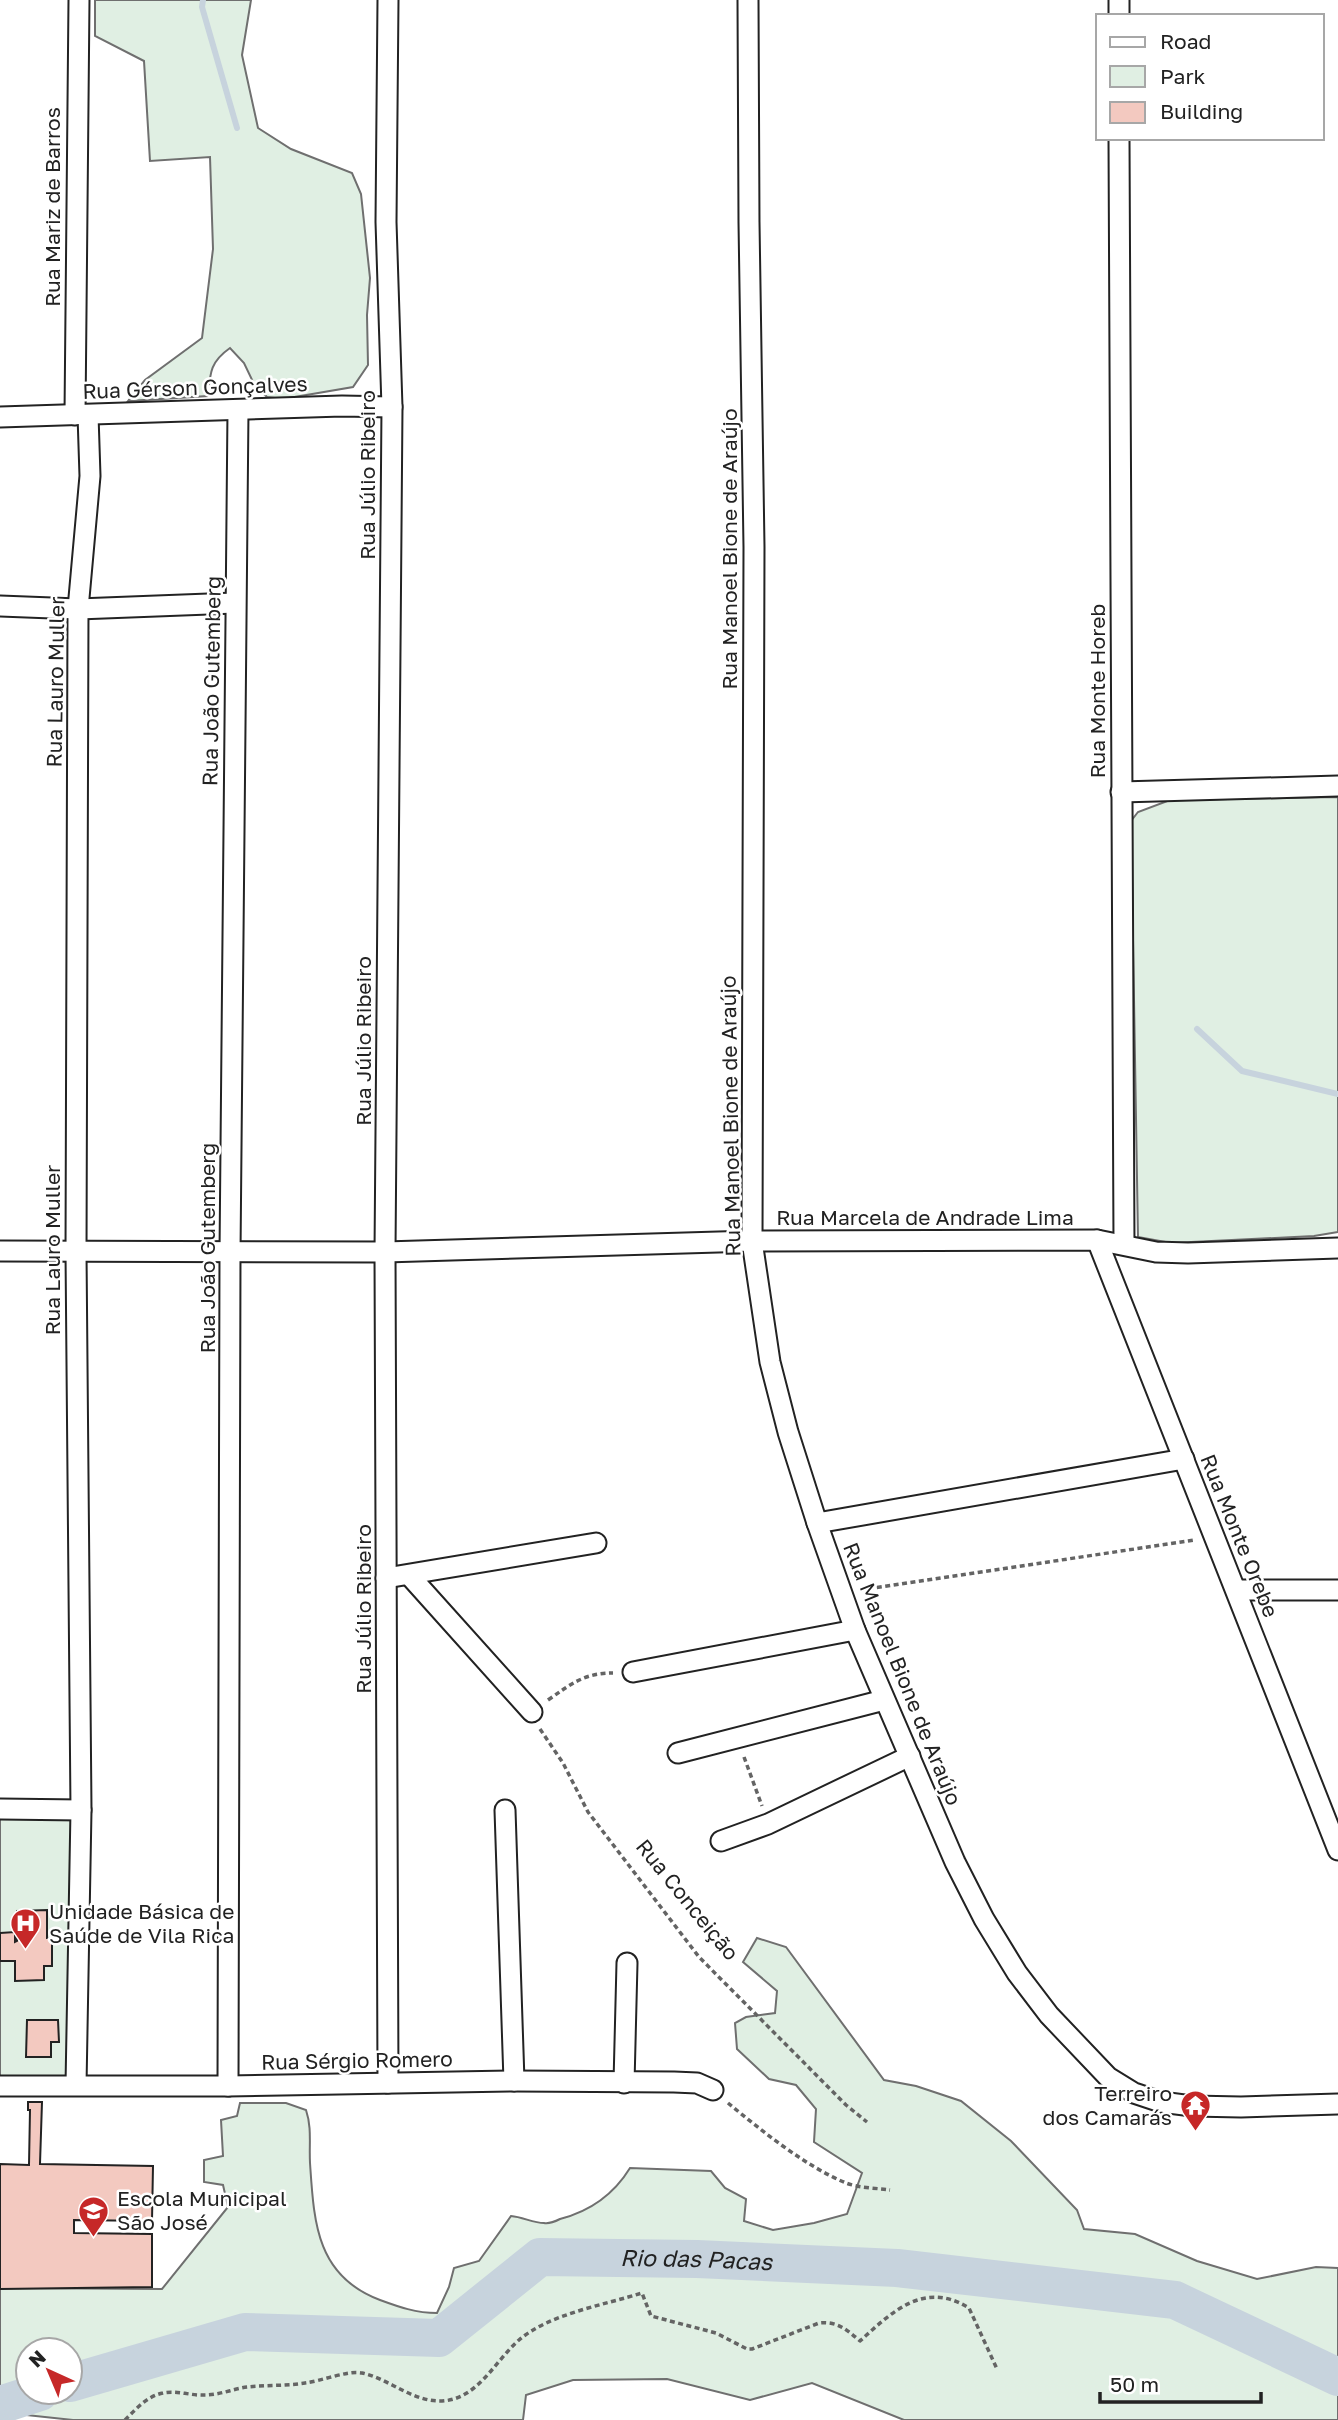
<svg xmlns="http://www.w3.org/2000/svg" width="1338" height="2420" font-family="'Golos Text',sans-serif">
  <rect width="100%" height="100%" fill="#fff"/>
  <g fill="#e0efe3" stroke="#6f6f6f" stroke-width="2" fill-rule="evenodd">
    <path d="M95,0H251L242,55L258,128L291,149L352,173L361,194L370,278L367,315L368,365L353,387L283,399L267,397L254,384L244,363L230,348C210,362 210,373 208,396L128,401L145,380L202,338L213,249L210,157L150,161L144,61L95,36Z"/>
    <polygon points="1338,797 1338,1232 1314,1236 1171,1243 1138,1237 1131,821 1138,812 1170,800"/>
    <polygon points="0,1809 81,1810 76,2085 0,2085"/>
    <path d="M757,1938L786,1947L884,2080L916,2086L961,2101L1011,2141L1077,2210L1084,2229L1135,2234L1197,2261L1257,2279L1316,2267L1338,2268V2420H904L812,2383L750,2400L667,2379L573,2380L526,2395L523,2420H73L17,2414L0,2420V2288L162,2289L228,2207L223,2185L204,2182V2160L223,2156L221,2120L237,2116L240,2103H286L306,2110C312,2128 309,2144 310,2163C314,2222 316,2276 380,2300C399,2307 416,2313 437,2313L449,2287L454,2268L479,2261L511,2216C523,2217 533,2223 544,2223C549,2224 556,2221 560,2219C591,2211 614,2194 630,2168L711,2171L725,2188L746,2199L744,2221L773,2230L814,2223L847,2214L862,2173L814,2142L816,2109L796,2085L769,2079L737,2049L735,2023L746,2017L775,2013L777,1991L743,1962ZM28,2350H70V2392H28Z"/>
  </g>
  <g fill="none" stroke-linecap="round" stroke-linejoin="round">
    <g stroke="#c7d3dd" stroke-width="6">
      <polyline points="203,0 202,7 237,128"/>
      <polyline points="1197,1029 1242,1071 1338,1094"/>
    </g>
    <g stroke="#c7d3dd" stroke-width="38">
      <path id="s1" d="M70,2383L245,2332L439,2338L540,2257L697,2259L897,2268L1175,2300L1338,2377"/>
      <polyline points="0,2405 40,2392"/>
    </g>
  </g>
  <g fill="#f3c9c0" stroke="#222" stroke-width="2">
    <polygon points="47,1910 47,1938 52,1938 52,1966 44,1966 44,1980 15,1981 15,1961 0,1961 0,1933 15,1932 15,1942 17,1941 17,1911"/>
    <polygon points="27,2020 58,2020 59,2042 51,2042 51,2057 26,2057"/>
    <polygon points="28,2102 42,2102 40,2164 153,2166 152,2221 74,2220 74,2233 152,2234 152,2287 0,2289 0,2164 29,2165 30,2110 28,2110"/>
  </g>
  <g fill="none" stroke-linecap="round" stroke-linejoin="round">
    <defs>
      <g id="minor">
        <polyline points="388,0 386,222 392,407 385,1252 388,2083"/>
        <polyline points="748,0 749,222 754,547 752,1241 770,1362 788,1432 817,1523 855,1630 955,1862 984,1919 1017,1973 1049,2015 1108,2077 1134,2093 1161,2102 1192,2106 1241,2107 1338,2104"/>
        <polyline points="1119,0 1119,16"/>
        <polyline points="1119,138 1124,1244"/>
        <polyline points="75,415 79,0"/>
        <polyline points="0,417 342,406 392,407"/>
        <polyline points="0,606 78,609 235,603"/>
        <polyline points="1121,792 1338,786"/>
        <polyline points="1097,1240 1338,1850"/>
        <polyline points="0,1251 385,1252 752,1241 1097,1240 1156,1252 1188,1253 1338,1248"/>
        <polyline points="817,1523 1184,1459"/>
        <polyline points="409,1575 532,1712"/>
        <polyline points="386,1578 596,1543"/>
        <polyline points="1237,1590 1338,1590"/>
        <polyline points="633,1672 855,1630"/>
        <polyline points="678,1753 884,1700"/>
        <polyline points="0,1809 81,1810"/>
        <polyline points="505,1810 514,2081"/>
        <polyline points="721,1841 768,1824 910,1756"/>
        <polyline points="624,2083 627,1963"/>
        <polyline points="76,2085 81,1810 76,1252 78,609 90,476 88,415"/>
        <polyline points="0,2086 228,2086 514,2081 674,2082 697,2083 713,2090"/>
        <polyline points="228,2086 230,1253 238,410"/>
      </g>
    </defs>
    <use href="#minor" stroke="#222" stroke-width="23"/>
    <g stroke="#646464" stroke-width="3.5" stroke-dasharray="5 3.5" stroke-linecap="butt">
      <polyline points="860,1590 1195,1540"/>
      <path d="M548,1700C571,1684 584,1673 613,1673"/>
      <polyline points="540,1729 563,1763 588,1812 699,1957 846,2105 867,2122"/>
      <polyline points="744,1757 762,1806"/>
      <path d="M728,2103C762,2131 805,2166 846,2183C859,2188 876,2188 890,2190"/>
      <path d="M125,2420C136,2409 147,2396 163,2393C176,2390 192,2396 205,2395C219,2395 233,2389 247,2387C266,2385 286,2386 305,2383C322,2381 348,2370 362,2373C390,2379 412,2402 442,2401C478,2399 494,2362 519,2340C549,2314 604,2305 642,2293L651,2316L716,2333L747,2349H752L819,2323C838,2321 847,2330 860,2341C892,2312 924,2280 969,2308L997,2369"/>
    </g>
    <use href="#minor" stroke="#fff" stroke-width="19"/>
  </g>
  <defs>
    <symbol id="hospital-pin" viewBox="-11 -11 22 30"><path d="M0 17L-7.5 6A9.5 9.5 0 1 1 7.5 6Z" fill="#c62828" stroke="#fff"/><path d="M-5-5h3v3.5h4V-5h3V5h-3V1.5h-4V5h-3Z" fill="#fff"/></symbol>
    <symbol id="temple-pin" viewBox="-11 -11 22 30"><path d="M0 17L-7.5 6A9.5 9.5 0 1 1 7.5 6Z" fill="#c62828" stroke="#fff"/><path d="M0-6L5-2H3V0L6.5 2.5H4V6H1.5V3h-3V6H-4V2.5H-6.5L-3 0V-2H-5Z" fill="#fff"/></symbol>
    <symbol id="school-pin" viewBox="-11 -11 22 30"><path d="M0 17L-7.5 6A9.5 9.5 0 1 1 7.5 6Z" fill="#c62828" stroke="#fff"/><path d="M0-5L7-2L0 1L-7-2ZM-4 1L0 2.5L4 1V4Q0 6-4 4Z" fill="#fff"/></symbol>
  </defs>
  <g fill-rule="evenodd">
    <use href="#hospital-pin" x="8" y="1906" width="35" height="47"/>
    <use href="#temple-pin" x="1178" y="2088" width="35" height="47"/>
    <use href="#school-pin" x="76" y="2194" width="35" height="47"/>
  </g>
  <g text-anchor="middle" stroke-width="5" stroke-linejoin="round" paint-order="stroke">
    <g font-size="21" fill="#222" stroke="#fff">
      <text transform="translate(53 207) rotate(-90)" y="7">Rua Mariz de Barros</text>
      <text transform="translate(195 388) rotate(-2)" y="7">Rua Gérson Gonçalves</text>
      <text transform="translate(368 475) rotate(-90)" y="7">Rua Júlio Ribeiro</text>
      <text transform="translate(730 549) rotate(-90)" y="7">Rua Manoel Bione de Araújo</text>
      <text transform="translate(212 681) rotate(-89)" y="7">Rua João Gutemberg</text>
      <text transform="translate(56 682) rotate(-89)" y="7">Rua Lauro Muller</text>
      <text transform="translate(1098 691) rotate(-90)" y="7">Rua Monte Horeb</text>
      <text transform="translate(364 1041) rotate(-90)" y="7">Rua Júlio Ribeiro</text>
      <text transform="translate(731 1116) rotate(-91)" y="7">Rua Manoel Bione de Araújo</text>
      <text x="925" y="1225">Rua Marcela de Andrade Lima</text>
      <text transform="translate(208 1248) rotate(-90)" y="7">Rua João Gutemberg</text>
      <text transform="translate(53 1250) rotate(-90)" y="7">Rua Lauro Muller</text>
      <text transform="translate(1239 1536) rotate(68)" y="7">Rua Monte Orebe</text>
      <text transform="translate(364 1609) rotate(-90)" y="7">Rua Júlio Ribeiro</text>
      <text transform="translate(902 1674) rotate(68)" y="7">Rua Manoel Bione de Araújo</text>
      <text transform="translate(687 1900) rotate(51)" y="7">Rua Conceição</text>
      <text transform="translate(357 2061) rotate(-1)" y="7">Rua Sérgio Romero</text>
    </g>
    <g font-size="21" fill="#222" stroke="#fff" text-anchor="start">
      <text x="49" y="1919">Unidade Básica de<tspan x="49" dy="24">Saúde de Vila Rica</tspan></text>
      <text x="1172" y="2101" text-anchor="end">Terreiro<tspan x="1172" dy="24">dos Camarás</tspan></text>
      <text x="117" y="2206">Escola Municipal<tspan x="117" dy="24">São José</tspan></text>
    </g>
    <g font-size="23" font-style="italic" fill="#222" stroke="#fff">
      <text dy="8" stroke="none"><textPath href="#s1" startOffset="662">Rio das Pacas</textPath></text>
    </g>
  </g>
  <rect x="1096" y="14" width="228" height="126" fill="#ffffff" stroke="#a7a7a7" stroke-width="2"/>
  <rect x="1110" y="37" width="35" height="10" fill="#ffffff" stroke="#a7a7a7" stroke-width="2"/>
  <text x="1160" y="49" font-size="21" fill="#222222">Road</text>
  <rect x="1110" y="66" width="35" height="21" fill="#e0efe3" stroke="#a7a7a7" stroke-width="2"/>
  <text x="1160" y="84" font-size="21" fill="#222222">Park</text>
  <rect x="1110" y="102" width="35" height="21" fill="#f3c9c0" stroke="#a7a7a7" stroke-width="2"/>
  <text x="1160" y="119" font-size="21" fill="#222222">Building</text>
  <g transform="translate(49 2371) rotate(316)"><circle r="33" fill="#ffffff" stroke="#a7a7a7" stroke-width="2"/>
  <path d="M0-5L12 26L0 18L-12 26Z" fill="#c62828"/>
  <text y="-10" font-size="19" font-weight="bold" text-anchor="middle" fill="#222222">N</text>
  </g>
  <path d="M1100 2392v10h161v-10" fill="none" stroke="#222222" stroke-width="3.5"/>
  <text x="1110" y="2392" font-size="21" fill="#222222" stroke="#ffffff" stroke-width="5" paint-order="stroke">50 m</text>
</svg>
